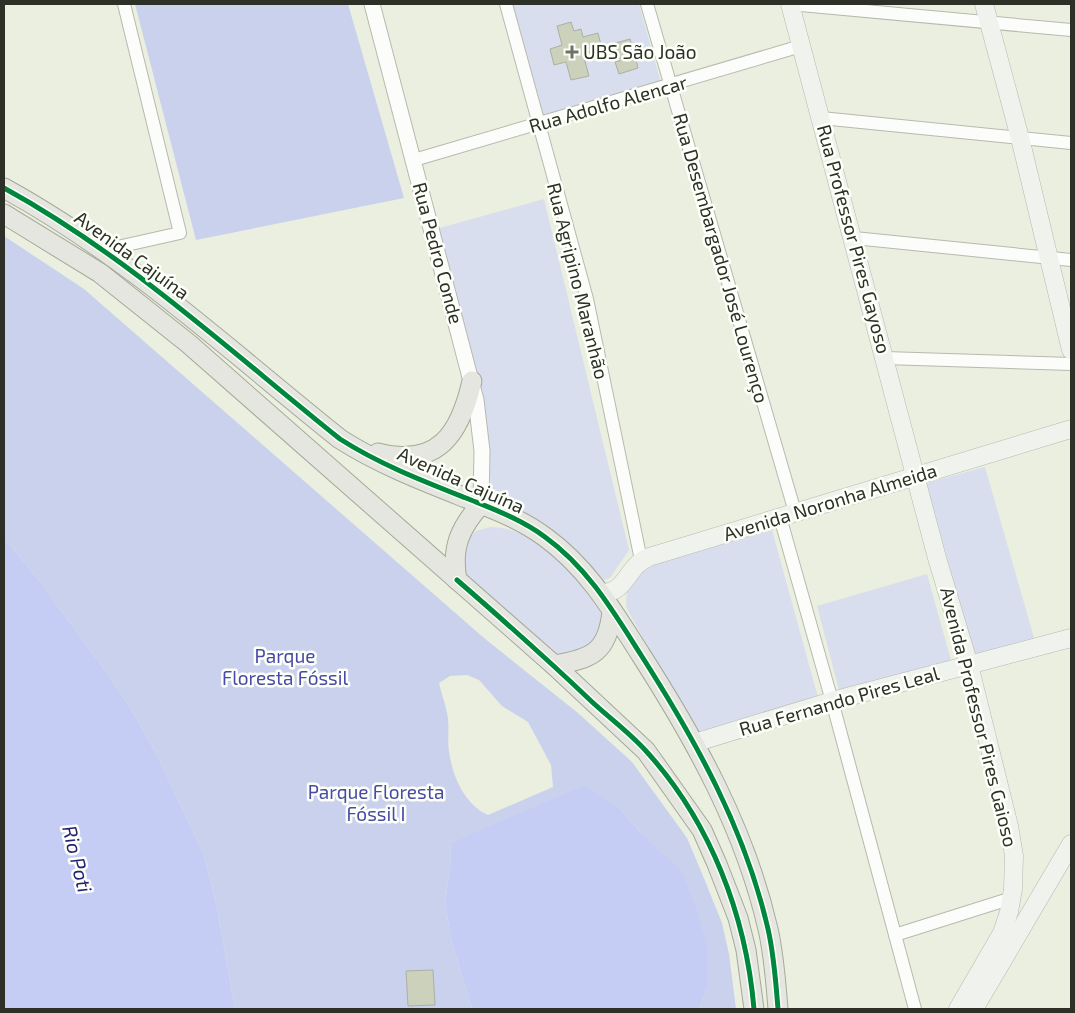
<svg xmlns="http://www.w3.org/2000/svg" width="1075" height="1013" font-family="'Exo 2',sans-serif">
  <rect width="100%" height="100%" fill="#eaefe0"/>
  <g fill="#d9deef">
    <polygon points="510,4 639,4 661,83 540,117"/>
    <polygon points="544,199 629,550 610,578 603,580 499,508 491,489 488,444 436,229"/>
    <polygon points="985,467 1035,641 975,657 926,483"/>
    <path d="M490,527C531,527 564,562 587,591C593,599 604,611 603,621C602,630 594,641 590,650L557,657L461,574L466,541L476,531Z"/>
    <polygon points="772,530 819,701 695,733 626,607 627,589 638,569"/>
    <polygon points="927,574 952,664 840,694 817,606"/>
  </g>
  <g fill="#cad1ed" fill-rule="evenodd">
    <polygon points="135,4 348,4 404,198 196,240"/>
    <path d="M4,236L84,289L484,638L578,713L632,762L687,838L701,871L722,923L729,954L736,1009H699L707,987L640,832L620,809L486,829L451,843L450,869L445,902L451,939L472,1009H235L217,907L204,855L157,755L131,709L101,665L38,579L4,538ZM467,675L479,680L502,706L528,722L551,765L553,787L488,815C464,804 453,777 449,752C447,739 450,725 447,713C445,702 441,693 439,683L450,676Z"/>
  </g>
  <g fill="#c6cdf5">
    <polygon points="4,538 38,579 101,665 131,709 157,755 204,855 217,907 235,1009 4,1009"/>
    <polygon points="585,785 620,809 640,832 682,872 696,907 707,945 707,987 699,1009 472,1009 451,939 445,902 450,869 451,843"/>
  </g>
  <g fill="#cbd1ba" stroke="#acafa4">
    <polygon points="571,22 574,31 581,29 583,37 598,33 602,49 583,54 589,76 571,80 566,62 554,65 550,49 562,45 557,26"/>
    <polygon points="630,39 634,54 617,59 612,44"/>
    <polygon points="635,56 638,68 619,74 615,62"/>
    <polygon points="433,970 435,1005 408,1006 406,971"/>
  </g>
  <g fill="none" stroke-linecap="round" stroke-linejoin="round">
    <defs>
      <g id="minor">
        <polyline points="506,4 587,299 641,560"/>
        <polyline points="647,4 795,512"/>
        <polyline points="790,4 1071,30"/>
        <polyline points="821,118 1071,143"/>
        <polyline points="414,160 801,46"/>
        <polyline points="854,238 1071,260"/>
        <polyline points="104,250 180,233 124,4"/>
        <polyline points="885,358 1071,364"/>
        <polyline points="780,517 832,701 915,1009"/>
        <polyline points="895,935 1012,898"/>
      </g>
      <polyline id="tertiary" points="372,4 476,400 482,451 481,504"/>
      <g id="secondary">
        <polyline points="790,4 937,558 969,665 1009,826 1014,856 1013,889 1009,912 1002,933 958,1009"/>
        <polyline points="984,4 1020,138 1071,350"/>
        <path d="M602,593C628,592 626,566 649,557L1071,429"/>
        <polyline points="694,743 832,701 1071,638"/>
        <polyline points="974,1009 1071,844"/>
      </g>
      <g id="primary">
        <path d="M4,188C128,256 231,352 340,439C379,464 423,481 466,498C493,509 521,519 545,537C588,568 613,611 641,655C696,741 745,829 768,929C774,955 776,983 778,1009"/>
        <polyline points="4,214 100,273 189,344 554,665 646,751 702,830 717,864 738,918 746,950 754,1009"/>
        <path d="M378,453C438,468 460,434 472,381"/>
        <path d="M457,580C451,547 460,528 481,504"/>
        <path d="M554,665C592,659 608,652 612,611"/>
      </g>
    </defs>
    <use href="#minor" stroke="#b6baae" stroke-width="14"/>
    <use href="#tertiary" stroke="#b6baae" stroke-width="17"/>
    <use href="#secondary" stroke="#b6baae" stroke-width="19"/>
    <use href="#primary" stroke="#a4a998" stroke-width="21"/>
    <use href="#minor" stroke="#fcfdfa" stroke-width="12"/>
    <use href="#tertiary" stroke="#fcfdfa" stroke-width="15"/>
    <use href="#secondary" stroke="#f0f2ed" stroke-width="18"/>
    <use href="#primary" stroke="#e5e6df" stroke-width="19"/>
    <defs>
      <g id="cycleway">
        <path d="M4,188C128,256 231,352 340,439C379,464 423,481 466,498C493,509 521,519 545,537C588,568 613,611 641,655C696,741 745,829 768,929C774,955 776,983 778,1009"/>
        <path d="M457,580C502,619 546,658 590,700C608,717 629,732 646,751C710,821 746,915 754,1009"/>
      </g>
    </defs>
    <use href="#cycleway" stroke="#fdfff9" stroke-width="8"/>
    <use href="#cycleway" stroke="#00873e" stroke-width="5"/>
  </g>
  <path fill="#6f7367" stroke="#fdfff9" stroke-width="2" d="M569.5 44.5h5v5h5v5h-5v5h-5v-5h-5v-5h5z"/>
  <g text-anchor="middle" stroke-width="5" stroke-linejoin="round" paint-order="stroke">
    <g font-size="19" fill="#2d3026" stroke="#fdfff9" text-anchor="start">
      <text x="583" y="59">UBS São João</text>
    </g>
    <g font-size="19" fill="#2d3026" stroke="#fdfff9">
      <text transform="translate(608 104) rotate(-16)" y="7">Rua Adolfo Alencar</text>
      <text transform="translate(854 239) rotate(75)" y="7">Rua Professor Pires Gayoso</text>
      <text transform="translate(438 253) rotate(75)" y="7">Rua Pedro Conde</text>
      <text transform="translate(132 255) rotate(36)" y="7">Avenida Cajuína</text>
      <text transform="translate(721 258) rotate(74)" y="7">Rua Desembargador José Lourenço</text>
      <text transform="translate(578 281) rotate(76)" y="7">Rua Agripino Maranhão</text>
      <text transform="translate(461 480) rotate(24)" y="7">Avenida Cajuína</text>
      <text transform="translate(830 502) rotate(-17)" y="7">Avenida Noronha Almeida</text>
      <text transform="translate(839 701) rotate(-16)" y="7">Rua Fernando Pires Leal</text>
      <text transform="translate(979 717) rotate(76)" y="7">Avenida Professor Pires Gaioso</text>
    </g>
    <g font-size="19" fill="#484aa5" stroke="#fdfff9">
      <text x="285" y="663">Parque<tspan x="285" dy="22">Floresta Fóssil</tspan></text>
      <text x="376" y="799">Parque Floresta<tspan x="376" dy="22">Fóssil I</tspan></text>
    </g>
    <g font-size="20" font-style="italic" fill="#261e76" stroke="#fdfff9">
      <text transform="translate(77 859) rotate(76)" y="7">Rio Poti</text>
    </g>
  </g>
  <rect width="1075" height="1013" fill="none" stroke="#2d3026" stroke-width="10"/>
</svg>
